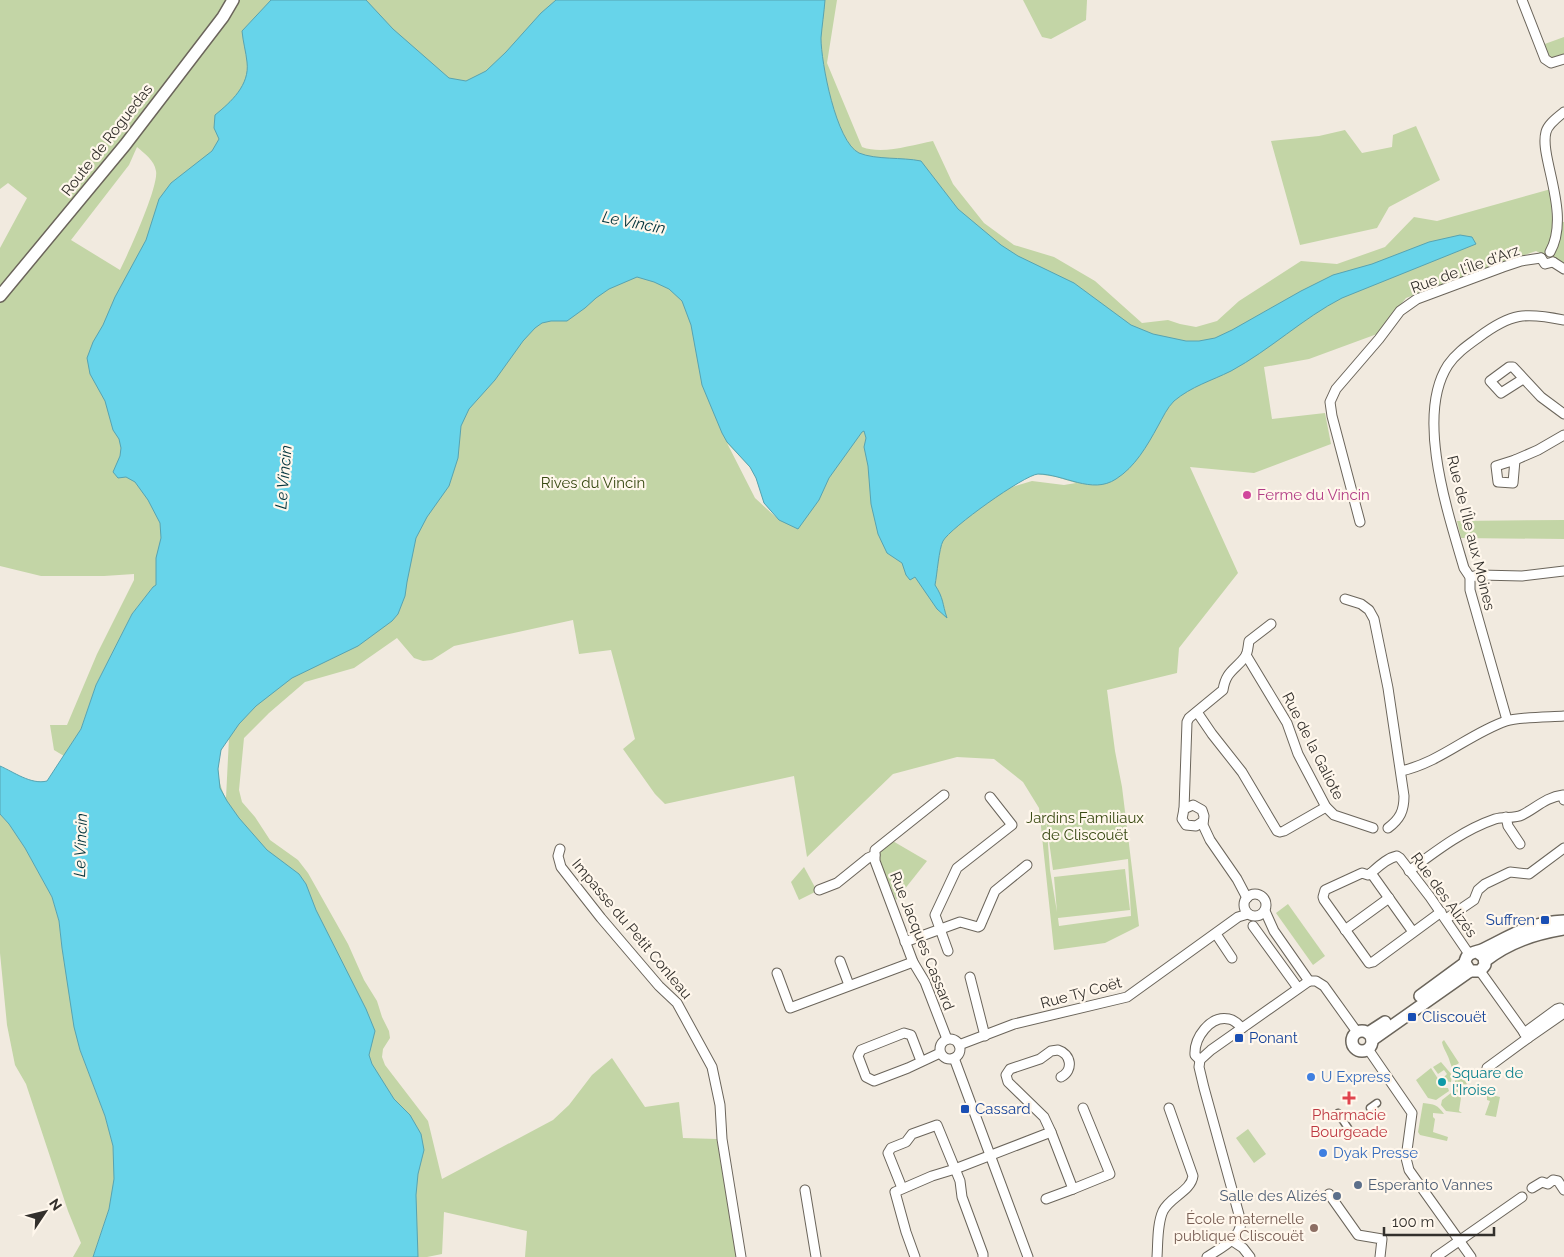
<svg xmlns="http://www.w3.org/2000/svg" width="1564" height="1257" font-family="Raleway,sans-serif">
  <rect width="100%" height="100%" fill="#f1eadf"/>
  <g fill="#c3d5a6" fill-rule="evenodd">
    <path d="M0,0H753L189,572L153,587L132,614L96,685L81,729L64,756L54,750L50,725H67L97,654L134,580V574L104,576H41L0,566V248L27,198L8,183L0,189ZM137,147C145,154 154,160 156,171C159,186 128,254 120,270L71,240L129,165Z"/>
    <path d="M788,0H837L827,63L862,147C883,155 911,145 933,141L953,184L984,223L1014,245L1054,257L1095,281L1142,323L1168,320L1180,324L1196,327L1217,321L1239,301L1301,261L1337,264L1385,247L1414,217L1437,221L1551,189L1552,221L1564,222V265L1536,251L1406,298L1377,334L1309,359L1264,367L1272,419L1325,413L1331,444L1254,473L1190,467L1238,573L1179,648L1177,673L1107,690L1115,751L1122,787L1139,926L1105,943L1054,950L1039,808L1023,782L994,759L957,757L893,774L807,857L794,776L665,804L655,794L623,749L635,739L611,650L579,654L573,620L454,646L432,660L423,661L414,658L397,638L354,668L305,682L269,713L244,738L239,790L242,802L255,817L270,840L298,860L308,873L348,944L364,980L377,1001L382,1017L389,1031L390,1038L383,1049L382,1057L385,1065L428,1121L442,1179L553,1120L569,1105L592,1075L612,1058L645,1107L679,1102L683,1138L717,1139L736,1257H525L527,1231L444,1212L442,1254L427,1257H280L293,1234L292,1197L179,1025L149,962L146,894L149,803L176,755L232,686L276,647L283,629L309,591L382,363L412,304L439,290L485,299L512,307L543,304L591,285L620,267L638,262L735,257L756,278L777,304L825,325L854,363L868,388L884,408L908,425L934,435L955,434L973,447L1016,439L1032,429H1045L1062,444L1081,456L1105,446L1147,410L1164,405L1165,402L1192,382L1226,360L1233,369L1249,351L1306,316L1307,306H1284L1260,322L1210,345L1197,342L1186,346L1162,345L1137,336L1133,356V383L1127,395L1113,407L1099,410L1081,403L1074,387L1052,371L1005,381L973,397L929,394L901,378L867,328L852,300L821,280L783,246L767,225L758,203L765,175L788,124L792,70ZM727,443L750,467L756,478L764,503L779,520L755,498ZM1037,474L1056,477L1076,483L1064,485L1032,481L1012,487L1024,479ZM229,738L226,798C216,780 214,754 229,738ZM1046,819L1053,870L1128,859L1131,916L1059,926L1058,918L1130,910L1125,869L1054,877L1057,912L1050,870Z"/>
    <polygon points="1023,0 1087,0 1086,20 1051,39 1042,37"/>
    <polygon points="1564,37 1564,56 1556,59 1547,55 1542,45"/>
    <polygon points="1416,126 1440,180 1389,207 1377,228 1300,245 1271,141 1319,136 1345,130 1362,153 1392,147 1393,135"/>
    <polygon points="1564,520 1564,539 1461,538 1457,521"/>
    <polygon points="0,814 9,824 25,848 52,897 59,921 62,948 80,1050 105,1116 113,1146 115,1179 109,1209 93,1257 73,1257 81,1243 68,1211 26,1084 15,1065 7,1025 0,953"/>
    <polygon points="891,840 927,861 896,900 877,855"/>
    <polygon points="804,867 817,891 799,900 791,882"/>
    <polygon points="1288,904 1325,956 1313,965 1276,913"/>
    <path d="M1444,1040L1459,1063L1455,1066L1467,1084L1462,1085L1455,1082L1456,1075C1452,1069 1451,1065 1449,1059C1447,1053 1443,1048 1442,1042Z"/>
    <polygon points="1441,1062 1452,1075 1451,1082 1444,1081 1444,1077 1447,1074 1444,1070 1438,1074 1433,1067"/>
    <polygon points="1431,1068 1444,1088 1448,1088 1449,1091 1436,1100 1428,1098 1416,1080"/>
    <polygon points="1456,1089 1462,1091 1459,1111 1462,1113 1446,1111 1441,1105 1442,1100"/>
    <polygon points="1487,1094 1500,1097 1496,1117 1485,1115 1490,1101 1487,1100"/>
    <path d="M1423,1103C1434,1104 1438,1105 1444,1114L1433,1113V1117L1435,1119L1433,1132L1448,1137L1447,1141L1420,1135L1418,1132Z"/>
    <polygon points="1248,1129 1266,1154 1254,1163 1236,1138"/>
  </g>
  <path fill="#67d4ea" stroke="#57a3b1" d="M271,0H366L393,29L449,78L466,81L486,71L506,52L541,13L556,0H825C824,13 822,26 821,38C821,62 836,142 859,153C876,160 902,157 921,161L958,209L1001,245L1018,256L1074,283L1131,325L1153,334L1186,341H1199L1215,338L1232,330L1301,291L1333,275L1372,264L1429,242L1460,235L1472,237L1476,244L1342,298C1303,318 1270,350 1231,371C1211,381 1192,386 1174,401C1167,408 1163,417 1158,426C1147,446 1135,467 1116,479C1092,495 1064,474 1038,474C1024,475 950,528 943,541C939,548 937,575 935,585C944,599 942,603 947,618L937,609L915,577L910,580L906,575L902,563L887,553L878,534L871,504L868,466L864,447L866,438L864,431L862,432L829,478L819,500L798,529L779,520L764,503L756,478L750,467L727,442L722,433L702,385L691,325L682,301L669,289L654,282L637,277L609,289L596,298L585,308L567,321H551L542,323L535,328L523,341L495,380L469,409L461,426L458,458L449,486L427,517L416,538L407,582L405,596L398,614L392,621L358,646L292,678L256,706L239,724L221,750L218,769L220,788L227,801L239,818L267,850L299,874L306,884L316,910L366,1009L375,1031L369,1055L372,1064L394,1099L410,1115L421,1134L424,1150L418,1174L416,1195L418,1257H93L109,1209L114,1179L113,1146L105,1116L80,1050L74,1027L62,948L59,921L52,897L25,848L9,824L0,814V766C14,772 31,785 47,781L81,729L96,685L132,614L153,587L156,585V558L161,538L160,523L148,500L135,482L126,477L118,478L113,472L120,456L121,448L119,439L113,430L105,401L90,374L87,358L93,342L103,325L115,297L146,240L159,199L171,183L212,151L219,139L214,128L215,115C231,102 250,85 247,62C246,52 243,42 242,31Z"/>
  <g fill="none" stroke-linecap="round" stroke-linejoin="round">
    <defs>
      <g id="pedestrian">
        <polyline points="1370,1108 1377,1103"/>
        <polyline points="1338,1113 1348,1128"/>
      </g>
      <g id="minor">
        <polyline points="1522,0 1545,59 1551,63 1564,59"/>
        <path d="M1550,252C1564,227 1555,194 1549,167C1547,157 1543,143 1546,132C1548,124 1558,117 1564,112"/>
        <polyline points="1541,258 1545,264 1553,262"/>
        <polyline points="1553,262 1564,269"/>
        <polyline points="1523,379 1501,393 1490,381 1509,367 1513,367 1541,397 1564,414"/>
        <polygon points="1515,460 1513,483 1498,482 1496,466"/>
        <polyline points="1515,460 1538,450 1564,435"/>
        <polyline points="1360,522 1332,416 1330,402 1336,389 1379,339 1400,311 1417,299 1503,267 1521,261 1541,258"/>
        <polyline points="1470,577 1480,575 1522,576 1564,571"/>
        <path d="M1345,599L1361,604L1369,610L1374,619L1388,688L1404,796C1404,811 1400,819 1388,828"/>
        <polyline points="1246,655 1287,723 1298,754 1326,807 1334,815 1373,828"/>
        <polyline points="1197,712 1212,734 1242,772 1277,831 1280,832 1284,831 1326,807"/>
        <path d="M1507,720L1470,590V577L1464,568C1448,513 1415,416 1448,365C1456,353 1468,345 1479,337C1511,313 1525,312 1564,320"/>
        <path d="M1401,771C1439,763 1469,734 1506,721C1518,717 1549,717 1564,716"/>
        <polyline points="944,795 875,850 875,861 913,962 925,982 947,1039"/>
        <path d="M1184,809L1187,722L1189,718L1223,690C1226,671 1235,670 1245,657C1248,653 1248,646 1249,641L1271,624"/>
        <polyline points="1506,817 1508,826 1520,844"/>
        <polyline points="1202,822 1196,826 1186,825 1182,819 1184,809 1193,805 1202,810 1204,816 1203,825 1210,840 1237,879 1247,898"/>
        <polyline points="560,849 558,856 561,867 601,918 659,986 677,1003 712,1067 720,1105 722,1139 741,1257"/>
        <path d="M1409,871C1436,851 1463,830 1495,819C1504,816 1514,819 1522,815C1536,808 1546,797 1563,795L1564,800"/>
        <path d="M1371,873C1379,866 1387,858 1397,856L1400,858L1430,897L1469,954"/>
        <polyline points="819,890 837,883 868,858 875,855"/>
        <circle cx="1255" cy="905" r="11"/>
        <polyline points="1265,911 1274,931 1309,981"/>
        <polyline points="1446,919 1474,900 1478,890 1485,884 1510,872 1529,874 1564,848"/>
        <polyline points="1253,926 1298,988"/>
        <polyline points="1345,930 1389,898"/>
        <polyline points="1413,932 1371,873 1368,875 1362,873 1325,890 1323,897 1324,900 1369,963 1373,962 1441,912"/>
        <polyline points="1216,934 1232,958"/>
        <polyline points="905,942 960,922 978,927 980,926 995,891 1027,865"/>
        <polyline points="948,951 935,915 957,868 1012,825 990,797"/>
        <polyline points="840,961 849,985"/>
        <polyline points="1480,971 1528,1038 1564,1013"/>
        <polyline points="777,973 790,1008 913,962"/>
        <polyline points="970,977 985,1036"/>
        <polyline points="1309,981 1316,981 1324,986 1357,1032"/>
        <polyline points="1524,1033 1557,1009 1560,1008 1564,1012"/>
        <circle cx="950" cy="1049" r="10"/>
        <polyline points="959,1045 1014,1024 1127,997 1238,917 1248,914"/>
        <polyline points="1368,1049 1412,1113 1406,1158 1409,1170 1471,1257"/>
        <polyline points="954,1058 1028,1257"/>
        <path d="M1200,1060L1195,1055C1194,1038 1210,1015 1229,1019C1235,1020 1238,1024 1242,1028"/>
        <polyline points="921,1061 911,1035 904,1033 861,1050 858,1056 866,1077 874,1081 908,1068 940,1053"/>
        <polyline points="1487,1068 1528,1038"/>
        <polyline points="1051,1132 1073,1189 1110,1174 1083,1108"/>
        <polyline points="902,1188 888,1153 891,1148 906,1142 912,1134 937,1125 960,1181 962,1197 983,1254 983,1257"/>
        <polyline points="1532,1188 1542,1182 1548,1184 1553,1180 1558,1181 1564,1190"/>
        <polyline points="805,1190 816,1257"/>
        <polyline points="1329,1194 1358,1235 1382,1239 1380,1257"/>
        <polyline points="1046,1199 1073,1189"/>
        <polyline points="1231,1240 1243,1248 1250,1257"/>
        <path d="M915,1257L906,1232L895,1192L932,1176L955,1169L1051,1132L1044,1117L1008,1082L1006,1075L1010,1069L1040,1059L1051,1051L1058,1050C1071,1054 1074,1070 1061,1077"/>
        <path d="M1157,1257C1158,1243 1157,1224 1163,1211C1170,1197 1191,1191 1193,1176L1169,1108"/>
        <path d="M1207,1257C1220,1248 1240,1240 1241,1222L1204,1088L1199,1067L1200,1060L1211,1050L1309,981"/>
        <polyline points="1436,1257 1522,1197"/>
      </g>
      <g id="tertiary">
        <polyline points="0,296 125,145 223,17 233,0"/>
        <path d="M1477,952L1484,957L1485,965L1480,971H1470L1465,963C1466,951 1476,953 1484,949C1512,935 1531,922 1564,921"/>
        <path d="M1485,961C1509,942 1535,934 1564,929"/>
        <polyline points="1420,996 1465,963"/>
        <circle cx="1362" cy="1041" r="10"/>
        <polyline points="1368,1033 1385,1022"/>
        <polyline points="1372,1040 1470,971"/>
      </g>
    </defs>
    <use href="#pedestrian" stroke="#6b655b" stroke-width="9"/>
    <use href="#minor" stroke="#6b655b" stroke-width="11"/>
    <use href="#tertiary" stroke="#6b655b" stroke-width="14"/>
    <use href="#pedestrian" stroke="#fff" stroke-width="6"/>
    <use href="#minor" stroke="#fff" stroke-width="9"/>
    <use href="#tertiary" stroke="#fff" stroke-width="11"/>
  </g>
  <circle fill="#d1479c" stroke="#fff7ec" stroke-width="2" cx="1247" cy="495" r="5"/>
  <g fill="#1a4fb4" stroke="#fff7ec" stroke-width="2">
    <rect x="1540" y="915" width="10" height="10" rx="2.5"/>
    <rect x="1407" y="1012" width="10" height="10" rx="2.5"/>
    <rect x="1234" y="1033" width="10" height="10" rx="2.5"/>
    <rect x="960" y="1104" width="10" height="10" rx="2.5"/>
  </g>
  <g fill="#3f7fe0" stroke="#fff7ec" stroke-width="2">
    <circle cx="1311" cy="1077" r="5"/>
    <circle cx="1323" cy="1153" r="5"/>
  </g>
  <circle fill="#0f9aa8" stroke="#fff7ec" stroke-width="2" cx="1442" cy="1082" r="5"/>
  <path fill="#e0444e" stroke="#fff7ec" stroke-width="2" d="M1346.5 1090.5h5v5h5v5h-5v5h-5v-5h-5v-5h5z"/>
  <g fill="#5c6f8a" stroke="#fff7ec" stroke-width="2">
    <circle cx="1358" cy="1185" r="5"/>
    <circle cx="1337" cy="1196" r="5"/>
  </g>
  <circle fill="#8d6e63" stroke="#fff7ec" stroke-width="2" cx="1314" cy="1228" r="5"/>
  <g text-anchor="middle" stroke-width="4.5" stroke-linejoin="round" paint-order="stroke">
    <g font-size="15" fill="#33302c" stroke="#fff7ec">
      <text transform="translate(107 140) rotate(-52)" y="5">Route de Roguedas</text>
      <text transform="translate(1465 269) rotate(-20)" y="5">Rue de l'Île d'Arz</text>
      <text transform="translate(1471 533) rotate(76)" y="5">Rue de l'Île aux Moines</text>
      <text transform="translate(1313 746) rotate(63)" y="5">Rue de la Galiote</text>
      <text transform="translate(1444 895) rotate(54)" y="5">Rue des Alizés</text>
      <text transform="translate(632 929) rotate(50)" y="5">Impasse du Petit Conleau</text>
      <text transform="translate(922 941) rotate(68)" y="5">Rue Jacques Cassard</text>
      <text transform="translate(1081 993) rotate(-15)" y="5">Rue Ty Coët</text>
    </g>
    <g font-size="15" fill="#384912" stroke="#fff7ec">
      <text x="593" y="488">Rives du Vincin</text>
      <text x="1085" y="823">Jardins Familiaux<tspan x="1085" dy="17">de Cliscouët</tspan></text>
    </g>
    <g font-size="15" fill="#b23c85" stroke="#fff7ec" text-anchor="start">
      <text x="1257" y="500">Ferme du Vincin</text>
    </g>
    <g font-size="15" fill="#164399" stroke="#fff7ec" text-anchor="start">
      <text x="1535" y="925" text-anchor="end">Suffren</text>
      <text x="1422" y="1022">Cliscouët</text>
      <text x="1249" y="1043">Ponant</text>
      <text x="975" y="1114">Cassard</text>
    </g>
    <g font-size="15" fill="#0d838f" stroke="#fff7ec" text-anchor="start">
      <text x="1452" y="1078">Square de<tspan x="1452" dy="17">l'Iroise</tspan></text>
    </g>
    <g font-size="15" fill="#366cbe" stroke="#fff7ec" text-anchor="start">
      <text x="1321" y="1082">U Express</text>
      <text x="1333" y="1158">Dyak Presse</text>
    </g>
    <g font-size="15" fill="#be3a42" stroke="#fff7ec">
      <text x="1349" y="1120">Pharmacie<tspan x="1349" dy="17">Bourgeade</tspan></text>
    </g>
    <g font-size="15" fill="#4e5e75" stroke="#fff7ec" text-anchor="start">
      <text x="1368" y="1190">Esperanto Vannes</text>
      <text x="1327" y="1201" text-anchor="end">Salle des Alizés</text>
    </g>
    <g font-size="15" fill="#785e54" stroke="#fff7ec" text-anchor="end">
      <text x="1304" y="1224">École maternelle<tspan x="1304" dy="17">publique Cliscouët</tspan></text>
    </g>
    <g font-size="16" font-style="italic" fill="#00333c" stroke="#fff7ec">
      <text transform="translate(634 222) rotate(11)" y="6">Le Vincin</text>
      <text transform="translate(283 477) rotate(-85)" y="6">Le Vincin</text>
      <text transform="translate(80 845) rotate(-88)" y="6">Le Vincin</text>
    </g>
  </g>
  <g transform="translate(45 1212) rotate(55)" stroke="#fff7ec" stroke-width="4" paint-order="stroke">
  <path d="M0-4L9 19L0 12L-9 19Z" fill="#33302c"/>
  <text y="-8" font-size="14" font-weight="bold" text-anchor="middle" fill="#33302c">N</text>
  </g>
  <path d="M1384 1227v8h110v-8" fill="none" stroke="#33302c" stroke-width="2.5"/>
  <text x="1392" y="1227" font-size="15" fill="#33302c" stroke="#fff7ec" stroke-width="4" paint-order="stroke">100 m</text>
</svg>
